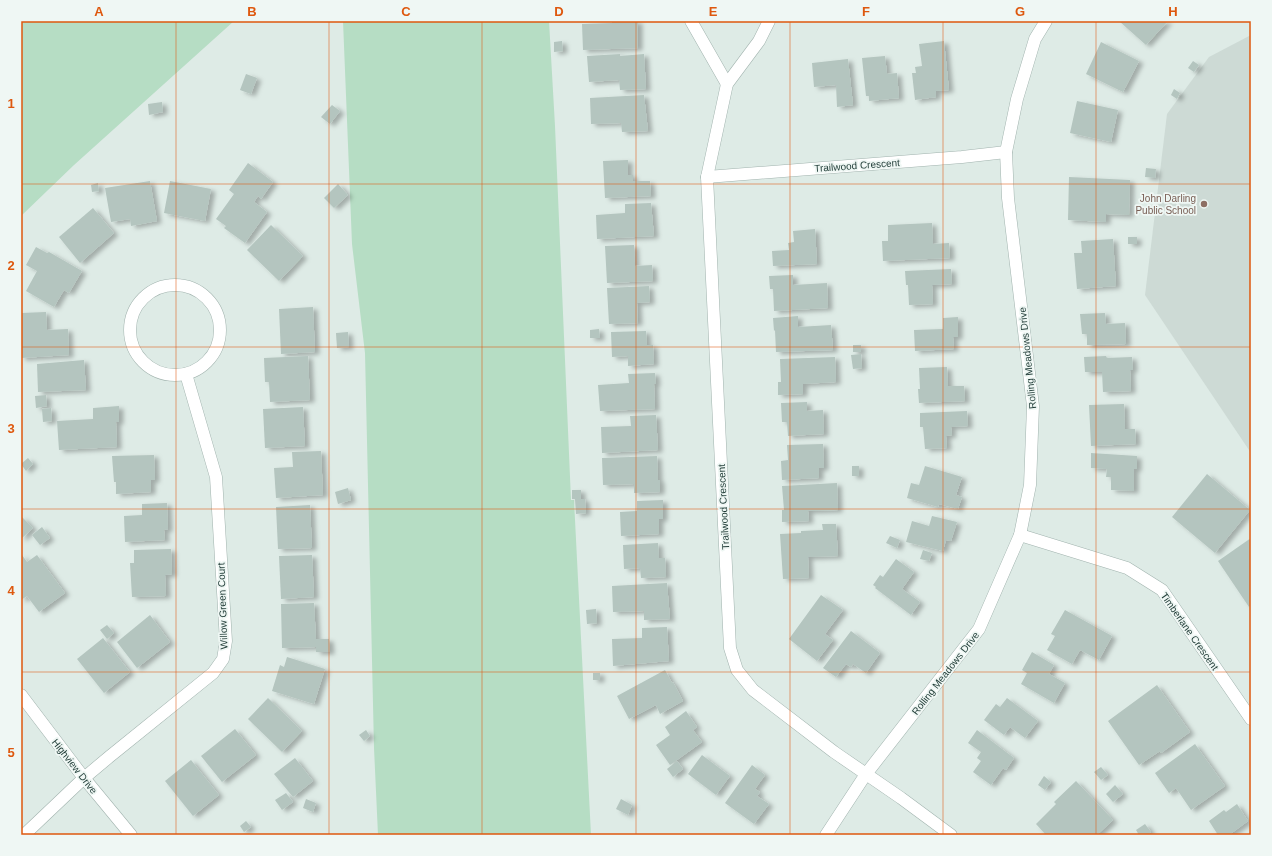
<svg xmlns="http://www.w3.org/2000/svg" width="1272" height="856" font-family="Arial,sans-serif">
  <defs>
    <filter id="shadow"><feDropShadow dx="4.5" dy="2.5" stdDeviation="2" flood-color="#0004"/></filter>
  </defs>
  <rect width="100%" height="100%" fill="#deebe6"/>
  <polygon fill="#cddad5" points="1251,35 1251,453 1145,295 1167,114 1209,57"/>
  <g fill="#b6ddc4">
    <polygon points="21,21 234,21 74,165 21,216"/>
    <polygon points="343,21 549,21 555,126 571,500 574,500 591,835 378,835 374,748 365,353 352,244"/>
  </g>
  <g fill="#b4c5bf" filter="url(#shadow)">
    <polygon points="612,21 638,21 638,48 583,50 582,24 612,23"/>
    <polygon points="1119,21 1168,21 1146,45"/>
    <polygon points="562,41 563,51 554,52 554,42"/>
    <polygon points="944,41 949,90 936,91 936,97 915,100 912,73 916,73 915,67 922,66 919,44"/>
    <polygon points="1101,42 1139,61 1123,92 1086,74"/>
    <polygon points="620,54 620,56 644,54 646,89 620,90 619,80 589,82 587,56"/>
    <polygon points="885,56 887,74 897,73 899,98 869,101 869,96 866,96 862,58"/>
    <polygon points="848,59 853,105 837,107 836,85 814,87 812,63"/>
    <polygon points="1193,61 1199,65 1194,72 1188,68"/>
    <polygon points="246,74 257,78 251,94 240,90"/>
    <polygon points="1174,89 1180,93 1177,99 1171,95"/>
    <polygon points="644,95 648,131 622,132 621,123 591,124 590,98"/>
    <polygon points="1077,101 1118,110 1111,142 1070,133"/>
    <polygon points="162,102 163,112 149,115 148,104"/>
    <polygon points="332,105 340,111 330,124 321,117"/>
    <polygon points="628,160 628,175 633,175 633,181 650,181 651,196 605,198 603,161"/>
    <polygon points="248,163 273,182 261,199 258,196 254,202 267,212 245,243 224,228 226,226 216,219 234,194 229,190"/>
    <polygon points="1146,168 1156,169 1155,178 1145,177"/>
    <polygon points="1069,177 1130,180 1129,215 1106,214 1106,222 1068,220"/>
    <polygon points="150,181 157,221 131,226 130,219 111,222 105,188"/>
    <polygon points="170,181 211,189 205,221 164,213"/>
    <polygon points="98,183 99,191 92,192 91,185"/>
    <polygon points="338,184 348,195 334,208 324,198"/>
    <polygon points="651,203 654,236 597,239 596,215 625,213 625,204"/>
    <polygon points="93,208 114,233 80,263 59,237"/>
    <polygon points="932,223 933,244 949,243 950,258 883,261 882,241 888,241 888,225"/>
    <polygon points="271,225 303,256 279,281 247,250"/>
    <polygon points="815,229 817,264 773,266 772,251 789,250 788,243 794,242 793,231"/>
    <rect x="1128" y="237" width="9" height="7"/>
    <polygon points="1113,239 1116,286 1077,289 1074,253 1082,253 1081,241"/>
    <polygon points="634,245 635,266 652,265 653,281 607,283 605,246"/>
    <polygon points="36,247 47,253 49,252 82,271 69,293 64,290 54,307 26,291 37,271 26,265"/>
    <polygon points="951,269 952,284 932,285 933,304 909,305 908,285 906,285 905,271"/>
    <polygon points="793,275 793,285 827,283 828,308 774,311 773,289 770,289 769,276"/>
    <polygon points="649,286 650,302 637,303 638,323 609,324 607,288"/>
    <polygon points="313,307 315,352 281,354 279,309"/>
    <polygon points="46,312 47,330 68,329 69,355 21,358 21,313"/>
    <polygon points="1105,313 1106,324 1125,323 1126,344 1087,345 1087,334 1082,334 1080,314"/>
    <polygon points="798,316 798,327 831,325 833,350 776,352 775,330 774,331 773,318"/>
    <polygon points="958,317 958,337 953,337 954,349 915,351 914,330 943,329 943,318"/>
    <polygon points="599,329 600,338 590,338 590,330"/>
    <polygon points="646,331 647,345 653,345 654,364 628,366 628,356 612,357 611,332"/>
    <polygon points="348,332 349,347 337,348 336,333"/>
    <rect x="853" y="345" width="8" height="7"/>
    <polygon points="861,354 862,368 853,369 851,355"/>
    <polygon points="308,356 310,400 270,402 269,382 265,382 264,358"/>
    <polygon points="1106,356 1107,358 1132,357 1133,370 1130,370 1131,391 1103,392 1102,372 1085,372 1084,357"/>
    <polygon points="835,357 836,382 803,384 803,394 778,395 778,382 781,382 780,359"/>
    <polygon points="84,360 86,390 38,392 37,364"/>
    <polygon points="947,367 948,386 964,386 965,401 919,403 918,389 920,389 919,368"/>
    <polygon points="655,373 656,384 654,384 655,409 600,411 598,385 629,383 628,374"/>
    <polygon points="46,395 47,406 36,408 35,396"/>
    <polygon points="807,402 807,411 823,410 824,434 788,436 787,422 782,422 781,403"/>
    <polygon points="1124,404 1125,429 1135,429 1136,444 1091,446 1089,405"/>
    <polygon points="119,406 119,422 116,422 117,447 59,450 57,421 93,419 93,408"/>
    <polygon points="303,407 305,446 265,448 263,409"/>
    <polygon points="51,408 52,421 43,422 42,409"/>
    <polygon points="967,411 968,426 951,427 952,435 946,436 947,448 925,449 923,427 920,427 920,413"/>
    <polygon points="656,415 658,450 602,453 601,427 631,426 630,416"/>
    <polygon points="823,444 824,468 819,468 819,478 782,480 781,461 788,460 787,445"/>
    <polygon points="321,451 323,495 276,498 274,468 293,467 292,452"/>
    <polygon points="1091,453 1137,456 1137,469 1134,469 1134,491 1111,490 1111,477 1106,477 1107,469 1091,468"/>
    <polygon points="154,455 155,480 151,480 151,492 116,494 116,482 114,482 112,456"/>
    <polygon points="657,456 658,480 660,480 660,492 634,493 634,484 603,485 602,458"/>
    <polygon points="28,458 33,464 26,471 21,464"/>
    <rect x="852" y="466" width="7" height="10"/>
    <polygon points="925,466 962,477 956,495 962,497 958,509 939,504 938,507 907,498 911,483 919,485"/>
    <polygon points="1207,474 1250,510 1215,553 1172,517"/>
    <polygon points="837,483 838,510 808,511 809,521 782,522 782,510 784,510 782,486"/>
    <polygon points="348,488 351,500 338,504 335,492"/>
    <polygon points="572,490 581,490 581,499 585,499 586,513 576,514 575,499 572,499"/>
    <polygon points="663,500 663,519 659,519 659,534 621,536 620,512 637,511 637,501"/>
    <polygon points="167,503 168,529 164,530 165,540 125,542 124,516 142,515 142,504"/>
    <polygon points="310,505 312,548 278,549 276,507"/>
    <polygon points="21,516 33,528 21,539"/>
    <polygon points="932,516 957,522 951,541 946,540 943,551 906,542 912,521 929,526"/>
    <polygon points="822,524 836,524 838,556 808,557 809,578 783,579 780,534 801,533 801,531 823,530"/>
    <polygon points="42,527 50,538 40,545 32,535"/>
    <polygon points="890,536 900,540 897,548 886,543"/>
    <polygon points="1251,538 1251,605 1249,607 1218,561"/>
    <polygon points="658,543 659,558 665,558 666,577 641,578 640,568 624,569 623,545"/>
    <polygon points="171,549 172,574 165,575 166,596 132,597 130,563 134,563 134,550"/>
    <polygon points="923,550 932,553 929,561 920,559"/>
    <polygon points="22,555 27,562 37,555 65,593 39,612 27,596 21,600 21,556"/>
    <polygon points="312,555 314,597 281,599 279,556"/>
    <polygon points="896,559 914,572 902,589 920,602 911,615 875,588 876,587 873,585 880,575 883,577"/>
    <polygon points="667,583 670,619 644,620 644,611 613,612 612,586"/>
    <polygon points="821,595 843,610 825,634 833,640 817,661 789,639"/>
    <polygon points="314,603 316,639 329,639 330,652 316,652 316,647 282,648 281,604"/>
    <polygon points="596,609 597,623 587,624 586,610"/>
    <polygon points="1065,610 1112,636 1099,660 1080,650 1072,664 1047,650 1055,636 1051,634"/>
    <polygon points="150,615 170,642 137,668 117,642"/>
    <polygon points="107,625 114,633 107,639 100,630"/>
    <polygon points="667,627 669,661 613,666 612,639 642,638 642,628"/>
    <polygon points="851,631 880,653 866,673 853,664 851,667 846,664 836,677 823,668"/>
    <polygon points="103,638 130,672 104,693 77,659"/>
    <polygon points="1032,652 1054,665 1049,674 1065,683 1054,703 1021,684 1027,673 1022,670"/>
    <polygon points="287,657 325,669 314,704 272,691 280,665 284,667"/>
    <polygon points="665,670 672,683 673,682 683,701 660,714 656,705 629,719 617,696"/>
    <rect x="593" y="673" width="7" height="7"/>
    <polygon points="1157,685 1190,732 1161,753 1160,751 1139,765 1108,721"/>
    <polygon points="268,698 302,731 282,752 248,719"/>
    <polygon points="1007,698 1038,721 1025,738 1010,727 1004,735 984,720 996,704 1000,707"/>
    <polygon points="686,711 697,727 693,730 702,742 670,765 656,745 670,735 665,727"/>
    <polygon points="235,729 256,755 222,782 201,756"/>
    <polygon points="366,730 370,736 364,741 359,735"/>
    <polygon points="977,730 1014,758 1006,770 1003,768 991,785 973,772 981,761 977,758 981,752 968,743"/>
    <polygon points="1195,744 1225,786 1191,810 1176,788 1169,793 1155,773"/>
    <polygon points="702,755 730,776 716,795 688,774"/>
    <polygon points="295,758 313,781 293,797 274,774"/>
    <polygon points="191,760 219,795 193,816 165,781"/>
    <polygon points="677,761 683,769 673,777 667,769"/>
    <polygon points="752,765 765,775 755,789 760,792 757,796 769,804 754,824 725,803"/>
    <polygon points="1101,767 1108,775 1101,780 1094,772"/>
    <polygon points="1044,776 1051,782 1045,790 1038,785"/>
    <polygon points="1076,781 1113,820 1097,835 1046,835 1036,824 1056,804 1054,802"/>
    <polygon points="1115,785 1123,794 1113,802 1106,794"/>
    <polygon points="286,793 293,802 282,810 275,800"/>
    <polygon points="306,799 316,803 313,812 303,808"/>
    <polygon points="621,799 632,805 628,815 616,809"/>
    <polygon points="1237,804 1248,821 1229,835 1218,835 1209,821 1224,810 1226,812"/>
    <polygon points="246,821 251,827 244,832 240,826"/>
    <polygon points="1145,824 1151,832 1147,835 1139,835 1136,830"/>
  </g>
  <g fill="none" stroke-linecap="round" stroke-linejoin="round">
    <defs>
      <g id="minor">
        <polyline points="691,21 727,84"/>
        <polyline points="769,21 759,41 727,84 707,177 730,648 737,670 753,690 834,752 901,798 951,835"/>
        <polyline points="707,177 962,157 1006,152"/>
        <circle cx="175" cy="330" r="45"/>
        <polyline points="1020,535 1127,568 1162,590 1251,719"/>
        <polyline points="21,695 84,778 131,835"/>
        <polyline points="24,835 84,778 109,757 213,673 223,659 226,641 216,477 186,374"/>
        <polyline points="826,835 866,774 979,629 1020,535 1030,485 1033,406 1008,198 1006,152 1017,99 1035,39 1046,21"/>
      </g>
    </defs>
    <use href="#minor" stroke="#a1b3ae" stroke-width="13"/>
    <use href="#minor" stroke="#fff" stroke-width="12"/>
  </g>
  <path fill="none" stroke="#de580e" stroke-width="1" stroke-opacity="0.55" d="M176,21V835M329,21V835M482,21V835M636,21V835M790,21V835M943,21V835M1096,21V835M21,184H1251M21,347H1251M21,509H1251M21,672H1251"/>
  <circle fill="#8d6e63" stroke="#eff7f4" stroke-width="1.5" cx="1204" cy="204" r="4"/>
  <g text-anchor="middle" stroke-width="3.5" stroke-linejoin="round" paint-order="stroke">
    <g font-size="10" fill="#1f3b36" stroke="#eff7f4">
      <text transform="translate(857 165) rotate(-4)" y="4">Trailwood Crescent</text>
      <text transform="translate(1027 358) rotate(-96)" y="4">Rolling Meadows Drive</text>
      <text transform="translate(723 507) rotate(-93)" y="4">Trailwood Crescent</text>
      <text transform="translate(222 606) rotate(-92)" y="4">Willow Green Court</text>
      <text transform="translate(1190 631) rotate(55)" y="4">Timberlane Crescent</text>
      <text transform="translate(945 673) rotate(-52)" y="4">Rolling Meadows Drive</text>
      <text transform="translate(75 766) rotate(52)" y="4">Highview Drive</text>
    </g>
    <g font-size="10" fill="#785e54" stroke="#eff7f4" text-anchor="end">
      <text x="1196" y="202">John Darling<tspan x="1196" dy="12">Public School</tspan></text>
    </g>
  </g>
  <rect width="1272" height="856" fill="none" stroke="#eff7f4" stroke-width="44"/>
  <rect x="22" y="22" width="1228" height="812" fill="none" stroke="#de580e" stroke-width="1.5"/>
  <g font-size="13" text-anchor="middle" font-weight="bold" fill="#de580e">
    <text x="99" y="16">A</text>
    <text x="252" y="16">B</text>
    <text x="406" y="16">C</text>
    <text x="559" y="16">D</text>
    <text x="713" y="16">E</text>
    <text x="866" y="16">F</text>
    <text x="1020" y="16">G</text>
    <text x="1173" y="16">H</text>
    <text x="11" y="108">1</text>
    <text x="11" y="270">2</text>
    <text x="11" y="433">3</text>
    <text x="11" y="595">4</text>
    <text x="11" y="757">5</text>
  </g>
</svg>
